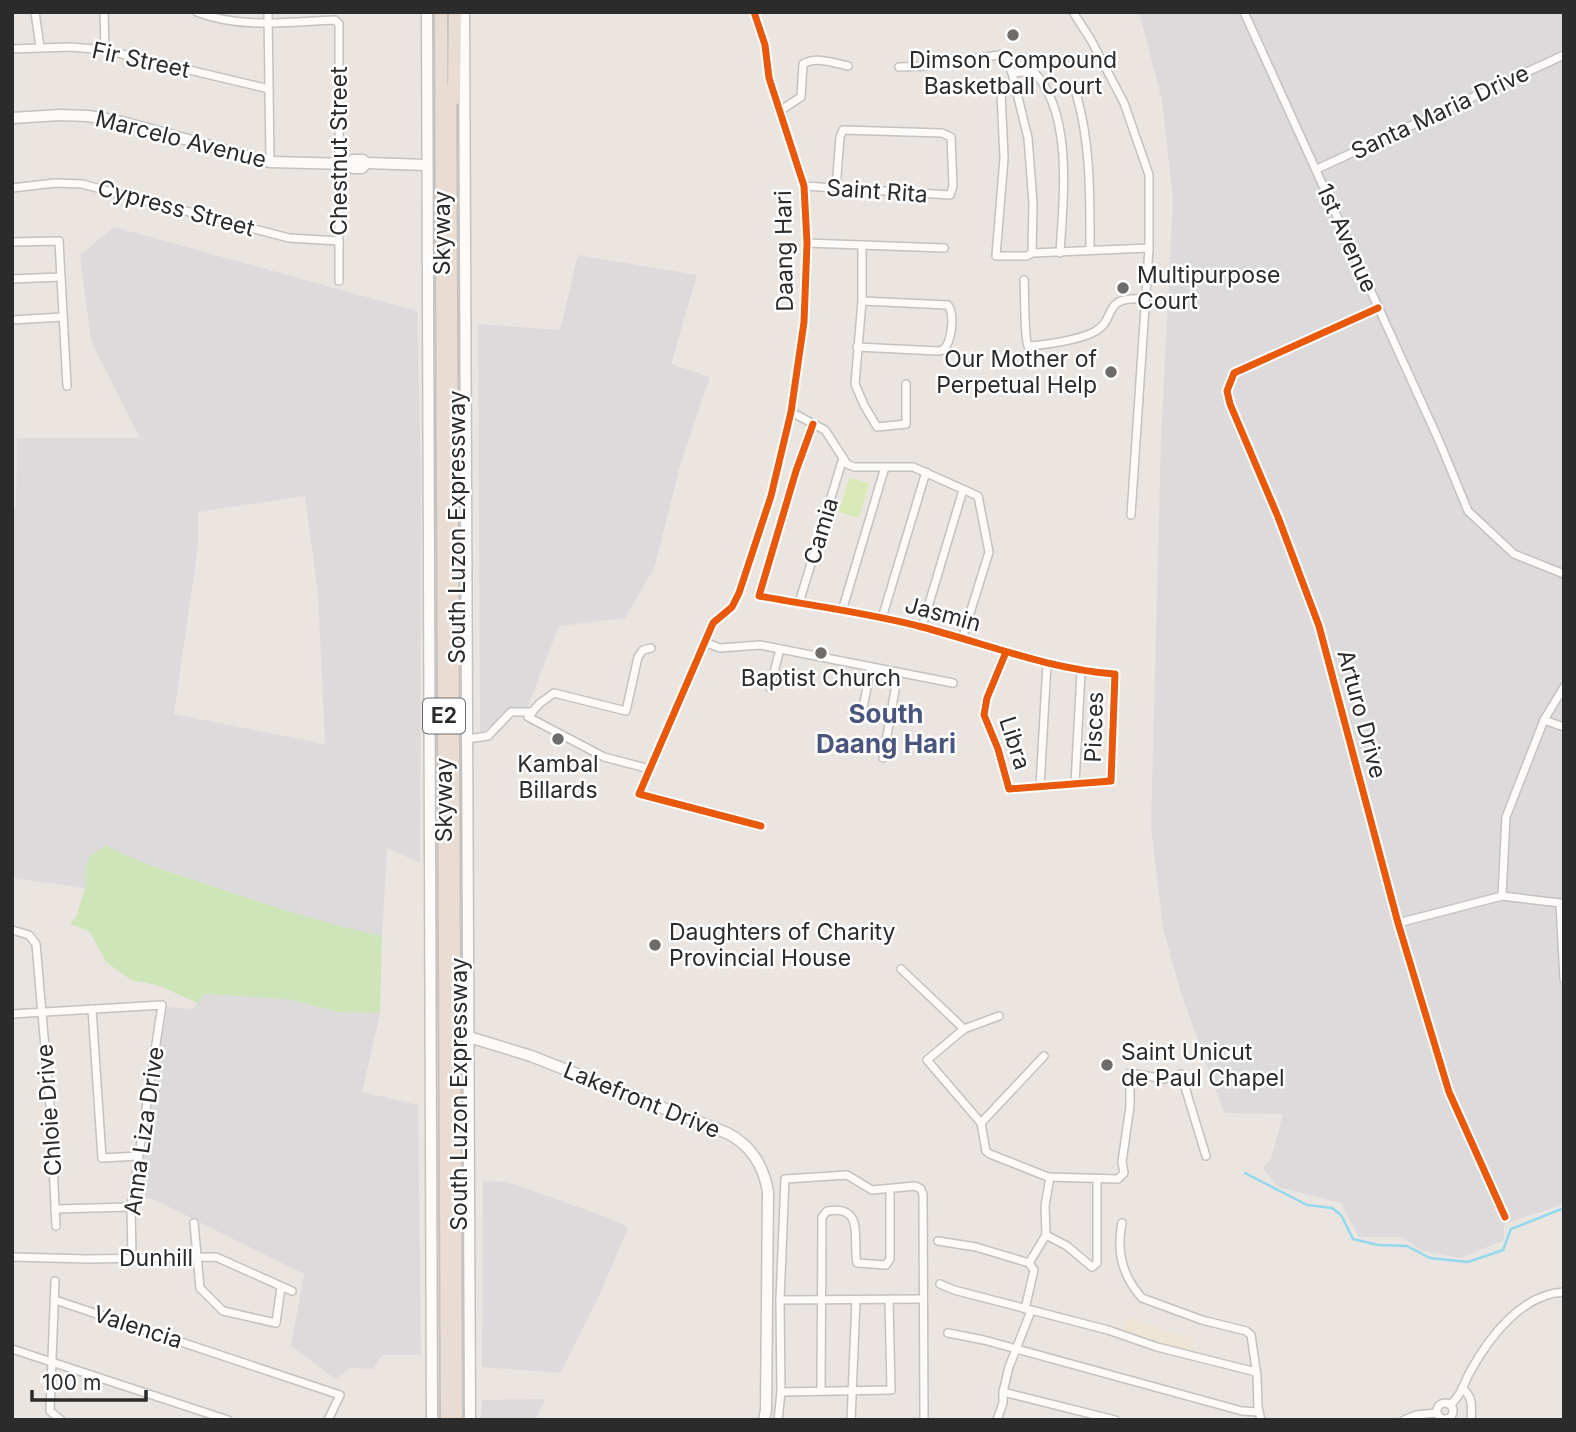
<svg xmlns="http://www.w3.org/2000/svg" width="1576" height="1432" font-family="Inter,sans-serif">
  <rect width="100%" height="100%" fill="#eae5e0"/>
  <g fill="#dddadc" fill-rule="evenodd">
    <polygon points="1139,12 1564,12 1564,1204 1504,1224 1504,1240 1460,1258 1423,1251 1402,1237 1359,1237 1341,1203 1278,1187 1263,1168 1271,1159 1283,1114 1224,1113 1180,990 1163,928 1151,826 1161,441 1173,199 1162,100"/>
    <path d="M114,227L417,311L421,478L420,863L387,848L382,936L329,925L242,896L126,857L106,845L86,867L85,888L12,878V511L16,508L17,438H140L91,341L80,255ZM305,496L318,593L325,744L174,714L198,547V512Z"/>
    <polygon points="578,255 697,275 671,364 710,377 680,466 654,568 625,618 559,626 526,711 513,709 480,734 478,324 560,330"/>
    <polygon points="203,994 287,999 339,1012 380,1013 362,1092 418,1105 421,1355 382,1355 373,1369 350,1368 335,1379 291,1346 304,1274 153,1199 137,1197 167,1007 193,1009"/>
    <polygon points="483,1181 507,1182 609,1218 628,1227 604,1285 560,1373 482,1367"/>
    <polygon points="546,1399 535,1420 481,1420 482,1400"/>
  </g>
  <polygon fill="#ede4d5" points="1126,1317 1195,1339 1191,1353 1122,1332"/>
  <path fill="#cde5b9" d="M106,845C137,863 172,872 206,884C264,904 322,923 382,936L380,1013L339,1012L287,999L204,994L198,1003L157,985L131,980L106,962L90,932L70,924L77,915L85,888L86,867L89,857Z"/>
  <polygon fill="#d8e9b6" points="849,478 869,483 859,518 839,512"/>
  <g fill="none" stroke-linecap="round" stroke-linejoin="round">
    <polyline stroke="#93d8ec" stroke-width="2.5" points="1245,1173 1307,1205 1332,1208 1341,1215 1353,1239 1378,1245 1407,1246 1430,1258 1468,1262 1503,1250 1511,1229 1564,1208"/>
    <defs>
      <g id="street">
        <polyline points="35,12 40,47"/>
        <polyline points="104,12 105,50"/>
        <path d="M197,12C240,29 290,22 335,20L339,24V281"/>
        <polyline points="268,12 270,162"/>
        <polyline points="754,12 765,45 769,78 804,186 807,243 804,322 791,412 771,496 739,593 732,607 713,623 639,794 761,826"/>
        <polyline points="1244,12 1440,443 1468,511 1514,554 1564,574"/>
        <polyline points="12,49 71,47 105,50 269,89"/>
        <polyline points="899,67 928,66 1005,54 1012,73 1028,138 1033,203 1032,253 1149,248 1149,175 1124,103 1091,40 1073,12"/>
        <path d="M1012,73L1033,71C1074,113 1063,199 1060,253"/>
        <polyline points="1001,93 1004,158 996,256 1027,256 1032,253"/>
        <path d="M1076,93C1091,144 1090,197 1090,250"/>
        <path d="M781,110L801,97L803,64C816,56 834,63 848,66"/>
        <polyline points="1317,169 1564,55"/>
        <polyline points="804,186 950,195 953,186 951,137 942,133 843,130 840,137 836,188"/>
        <polyline points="12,188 55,183 82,184 289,238 339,241"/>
        <polyline points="12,242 59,241 67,386"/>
        <polyline points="807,243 944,248"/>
        <polyline points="862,246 862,301 855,384 864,405 877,427 906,424 906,384"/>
        <polyline points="12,279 61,277"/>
        <path d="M1024,280C1025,293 1024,338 1028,346C1045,345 1079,340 1094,332C1119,319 1099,296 1144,299"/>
        <polyline points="1378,308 1234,373 1227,391 1230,404 1278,517 1319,626 1398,923 1449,1092 1505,1217"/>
        <polyline points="12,320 62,317"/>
        <path d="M857,347L938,351L943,350C952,342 955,315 948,305L862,301"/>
        <polyline points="791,412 825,430 847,464 854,467 913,467 978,496 989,552 962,639"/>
        <path d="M813,424L796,471L759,596C813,606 869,613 922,627C987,644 1048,669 1115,674L1111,781L1009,789L998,749L984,715L987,698L1006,652"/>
        <polyline points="1131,515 1149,248"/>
        <polyline points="799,603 843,458"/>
        <polyline points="842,611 885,467"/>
        <polyline points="882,618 926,472"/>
        <polyline points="922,627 963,490"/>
        <polyline points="704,642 720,648 760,645 953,683"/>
        <polyline points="770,688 780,649"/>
        <polyline points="863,708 871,667"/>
        <polyline points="1544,720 1564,727"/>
        <polyline points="467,739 488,736 511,712 532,712"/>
        <polyline points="883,758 898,673"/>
        <polyline points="650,769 604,757 528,717 539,704 554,693 626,711 638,657 643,650 651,648"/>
        <polyline points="1075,784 1081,672"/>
        <polyline points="1040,786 1047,664"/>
        <polyline points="1502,896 1506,817 1544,720 1564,687"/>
        <polyline points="1398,923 1502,896 1560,903 1564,979"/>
        <polyline points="12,930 29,935 36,944 50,1106 56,1226"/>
        <polyline points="901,969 964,1029"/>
        <polyline points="92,1009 102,1158 138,1156"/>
        <polyline points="12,1014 162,1005 131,1207 132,1257"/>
        <polyline points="999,1016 964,1029 927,1060 981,1123 986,1151 990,1154 1048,1177 1118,1179 1124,1173 1122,1162 1130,1106 1130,1073 1164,1079 1181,1074 1206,1156"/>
        <polyline points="981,1123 1044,1056"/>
        <polyline points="1050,1177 1045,1206 1046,1235 1067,1246 1092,1267 1097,1263 1097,1179"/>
        <polyline points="55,1209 131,1207"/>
        <polyline points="194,1223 200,1288 223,1311 276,1323 281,1287"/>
        <path d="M1122,1223C1116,1252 1123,1277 1142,1298L1202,1320L1246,1331L1251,1335L1257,1376L1258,1407L1261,1420"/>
        <polyline points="938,1241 976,1247 1029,1263 1046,1235"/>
        <polyline points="12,1257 88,1259 216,1257 292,1291"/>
        <polyline points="55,1281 50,1411 61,1420"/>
        <polyline points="940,1284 954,1290 1108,1330 1157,1347 1256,1372"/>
        <polyline points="55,1300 340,1395 328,1420"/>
        <polyline points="780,1300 923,1299"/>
        <polyline points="1025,1309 1034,1270 1029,1263"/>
        <polyline points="1031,1311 1009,1367 1003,1392 1115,1420"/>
        <polyline points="948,1333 984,1340 1242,1411 1259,1412"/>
        <polyline points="12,1349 228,1420"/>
        <path d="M1462,1388C1473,1397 1472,1406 1471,1420"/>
        <path d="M821,1391L822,1217L827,1211C866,1204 852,1241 857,1263L886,1265L890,1259V1189"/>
        <polyline points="781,1392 891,1390 889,1300"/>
        <circle cx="1445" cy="1411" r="8"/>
        <path d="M1450,1405C1461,1396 1464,1383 1470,1372C1489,1337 1522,1294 1564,1292"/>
        <polyline points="778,1420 781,1392 780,1300 785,1179 847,1175 872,1190 915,1186 921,1189 923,1195 924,1420"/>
        <polyline points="851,1420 856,1300"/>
        <polyline points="997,1420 1003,1403 1003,1392"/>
        <polyline points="1404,1420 1416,1415 1436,1413"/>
      </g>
      <g id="secondary">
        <polyline points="427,12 432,1420"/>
        <polyline points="464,12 470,1420"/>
        <polyline points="12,118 60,115 88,116 118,121 270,162 349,164 353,168 362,168 366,163"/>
        <polyline points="349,164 353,160 363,160 366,163 427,165"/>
        <path d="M469,1037L531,1056L727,1133C751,1145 764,1167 768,1192L766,1410L764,1420"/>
      </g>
      <g id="highway">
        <polyline points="441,12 447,1420"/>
        <polyline points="450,90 456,1420"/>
        <polyline points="454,99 455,12"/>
      </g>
    </defs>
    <use href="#street" stroke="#c3c2c1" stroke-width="10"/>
    <use href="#secondary" stroke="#c3c2c1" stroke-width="13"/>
    <use href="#highway" stroke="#c5c3c1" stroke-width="16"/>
    <use href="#street" stroke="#fcfbfa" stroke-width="7"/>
    <use href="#secondary" stroke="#fcfbfa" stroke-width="10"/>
    <use href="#highway" stroke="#e9dcd3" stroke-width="12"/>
    <defs>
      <g id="cycleway">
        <polyline points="754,12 765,45 769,78 804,186 807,243 804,322 791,412 771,496 739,593 732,607 713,623 639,794 761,826"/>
        <polyline points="1378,308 1234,373 1227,391 1230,404 1278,517 1319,626 1398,923 1449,1092 1505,1217"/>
        <path d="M813,424L796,471L759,596C813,606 869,613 922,627C987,644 1048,669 1115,674L1111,781L1009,789L998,749L984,715L987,698L1006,652"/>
      </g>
    </defs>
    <use href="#cycleway" stroke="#fff" stroke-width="11"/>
    <use href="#cycleway" stroke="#e8590c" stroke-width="7"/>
  </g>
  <g fill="#6e6c6a" stroke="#fff" stroke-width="2.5">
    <circle cx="1013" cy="35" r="7"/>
    <circle cx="1123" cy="288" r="7"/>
    <circle cx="1111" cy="372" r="7"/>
    <circle cx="821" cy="653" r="7"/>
    <circle cx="558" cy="739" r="7"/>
    <circle cx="655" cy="945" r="7"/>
    <circle cx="1107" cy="1065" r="7"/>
  </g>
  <g text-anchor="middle" stroke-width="5" stroke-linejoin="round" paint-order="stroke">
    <rect fill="#fff" stroke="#6b6b6b" stroke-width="2" x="423" y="698.5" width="42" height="35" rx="5"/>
    <g font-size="21" font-weight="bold" fill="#2b2b2b">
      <text x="444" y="723">E2</text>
    </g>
    <g font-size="23" fill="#2b2b2b" stroke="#fff">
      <text transform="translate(141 60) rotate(12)" y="8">Fir Street</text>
      <text transform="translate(1440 112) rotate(-25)" y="8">Santa Maria Drive</text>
      <text transform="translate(181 139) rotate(14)" y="8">Marcelo Avenue</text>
      <text transform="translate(339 151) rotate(-90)" y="8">Chestnut Street</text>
      <text transform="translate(877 191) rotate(4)" y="8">Saint Rita</text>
      <text transform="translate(176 208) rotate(15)" y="8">Cypress Street</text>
      <text transform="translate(442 233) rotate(-90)" y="8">Skyway</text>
      <text transform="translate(1347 238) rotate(66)" y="8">1st Avenue</text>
      <text transform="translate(784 251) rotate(-91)" y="8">Daang Hari</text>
      <text transform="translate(457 527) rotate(-90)" y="8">South Luzon Expressway</text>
      <text transform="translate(821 531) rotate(-73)" y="8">Camia</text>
      <text transform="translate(943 614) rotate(15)" y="8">Jasmin</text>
      <text transform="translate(1362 714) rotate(75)" y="8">Arturo Drive</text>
      <text transform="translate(1094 727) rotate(-88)" y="8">Pisces</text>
      <text transform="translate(1015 743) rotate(72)" y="8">Libra</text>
      <text transform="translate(444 800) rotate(-90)" y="8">Skyway</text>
      <text transform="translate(459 1094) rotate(-90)" y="8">South Luzon Expressway</text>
      <text transform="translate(642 1100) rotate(22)" y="8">Lakefront Drive</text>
      <text transform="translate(49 1110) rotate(-94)" y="8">Chloie Drive</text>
      <text transform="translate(144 1131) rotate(-82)" y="8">Anna Liza Drive</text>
      <text x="156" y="1266">Dunhill</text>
      <text transform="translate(138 1327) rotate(18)" y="8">Valencia</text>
    </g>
    <g font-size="23" fill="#2b2b2b" stroke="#fff">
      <text x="1013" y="68">Dimson Compound<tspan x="1013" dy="26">Basketball Court</tspan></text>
      <text x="1137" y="283" text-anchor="start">Multipurpose<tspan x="1137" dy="26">Court</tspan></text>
      <text x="1097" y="367" text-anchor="end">Our Mother of<tspan x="1097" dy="26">Perpetual Help</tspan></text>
      <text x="821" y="686">Baptist Church</text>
      <text x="558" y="772">Kambal<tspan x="558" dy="26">Billards</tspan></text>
      <text x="669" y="940" text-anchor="start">Daughters of Charity<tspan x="669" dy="26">Provincial House</tspan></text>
      <text x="1121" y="1060" text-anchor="start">Saint Unicut<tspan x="1121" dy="26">de Paul Chapel</tspan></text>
    </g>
    <g font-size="26" font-weight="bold" fill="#4a557d" stroke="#fff">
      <text x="886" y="723">South<tspan x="886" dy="30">Daang Hari</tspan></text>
    </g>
  </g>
  <rect width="1576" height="1432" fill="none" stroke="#2b2b2b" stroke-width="28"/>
  <path d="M32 1390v10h114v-10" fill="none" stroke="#2b2b2b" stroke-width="3.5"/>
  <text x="42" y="1390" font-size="21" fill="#2b2b2b" stroke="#ffffff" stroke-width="5" paint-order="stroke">100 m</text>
</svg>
